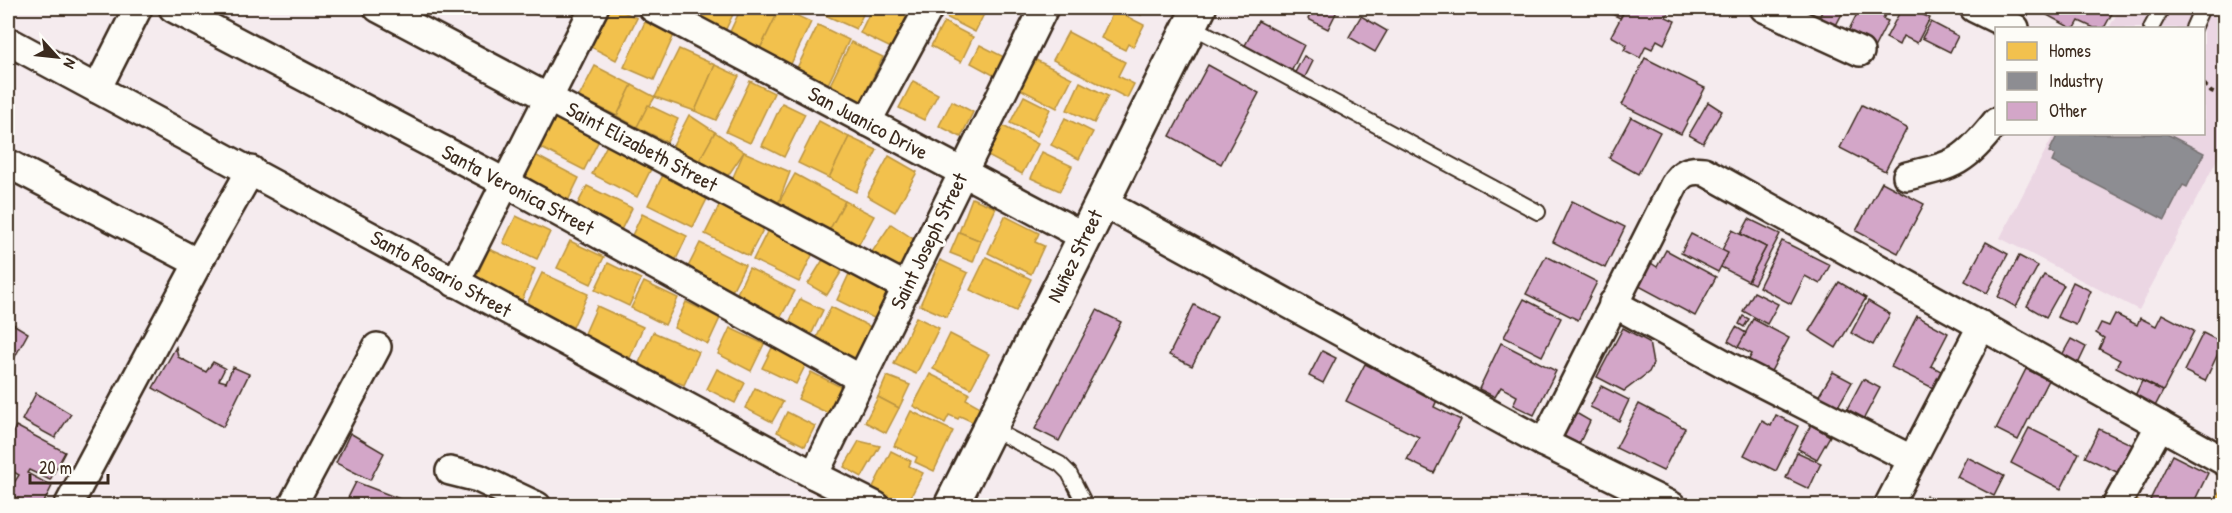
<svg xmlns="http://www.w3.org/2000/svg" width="2232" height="513" font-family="'Patrick Hand',sans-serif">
  <rect width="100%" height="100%" fill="#f5ebee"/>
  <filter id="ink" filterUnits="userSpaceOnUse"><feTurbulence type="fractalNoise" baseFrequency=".0167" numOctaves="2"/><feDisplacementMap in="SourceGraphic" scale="12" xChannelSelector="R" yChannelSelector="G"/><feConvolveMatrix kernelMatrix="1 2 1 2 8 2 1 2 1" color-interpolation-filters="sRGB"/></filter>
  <g filter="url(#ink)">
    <polygon fill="#ebd6e3" points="2120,8 2224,8 2224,146 2139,310 2000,238 2054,134 2204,134 2204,28 2109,28"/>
    <g fill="#f2c14e" stroke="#bb9440" stroke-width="1.5">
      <polygon points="611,8 615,8 637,18 616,60 591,47"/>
      <polygon points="697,8 736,8 725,31 693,16"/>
      <polygon points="741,8 780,8 760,49 729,34"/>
      <polygon points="780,8 811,22 790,66 759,51"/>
      <polygon points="828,8 866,8 856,29 825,15"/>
      <polygon points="872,8 911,8 891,48 860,33"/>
      <polygon points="940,8 987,8 975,32 938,13"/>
      <polygon points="1126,8 1145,8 1141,15"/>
      <polygon points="1114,10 1144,25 1133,47 1128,44 1125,50 1101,38"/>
      <polygon points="645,22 674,35 654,80 624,67"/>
      <polygon points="944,22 973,37 961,62 931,46"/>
      <polygon points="818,25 849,40 828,84 797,68"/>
      <polygon points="1068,32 1125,62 1118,76 1134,84 1127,98 1053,60"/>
      <polygon points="851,42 883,57 861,101 830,85"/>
      <polygon points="980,45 1004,57 995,76 971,63"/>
      <polygon points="679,49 715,65 695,111 655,97"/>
      <polygon points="1036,60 1072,78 1057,108 1020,89"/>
      <polygon points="715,65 739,76 716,120 695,111"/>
      <polygon points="595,66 632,85 617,116 579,97"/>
      <polygon points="750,81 774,93 750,143 726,132"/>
      <polygon points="913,81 938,94 924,120 899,108"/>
      <polygon points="1080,82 1108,96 1094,123 1067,110"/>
      <polygon points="632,85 655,97 637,127 617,116"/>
      <polygon points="1024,96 1050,109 1037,136 1010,123"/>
      <polygon points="952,101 973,112 961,137 939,126"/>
      <polygon points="782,103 805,114 784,157 762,146"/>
      <polygon points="648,105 678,119 667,142 637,127"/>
      <polygon points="689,115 715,132 699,161 672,148"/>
      <polygon points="555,116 600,138 584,170 539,147"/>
      <polygon points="1065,118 1093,132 1079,159 1051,145"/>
      <polygon points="819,121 849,137 829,178 798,163"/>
      <polygon points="999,124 1038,144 1022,174 984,154"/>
      <polygon points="715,132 744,152 727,177 699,161"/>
      <polygon points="849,137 877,150 856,192 829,178"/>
      <polygon points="608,143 653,165 637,197 592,174"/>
      <polygon points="744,152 790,172 778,204 730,184"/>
      <polygon points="1042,152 1072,166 1060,191 1031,178"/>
      <polygon points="535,155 579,178 564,209 519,187"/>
      <polygon points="889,156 917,172 895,212 867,196"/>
      <polygon points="664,173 709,195 693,227 648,205"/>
      <polygon points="795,174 845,201 829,231 778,204"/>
      <polygon points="587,186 632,208 616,240 571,217"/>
      <polygon points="972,198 996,208 981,241 959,232"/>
      <polygon points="845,201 874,216 858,246 829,231"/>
      <polygon points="721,202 766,224 749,256 705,234"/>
      <polygon points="642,214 687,236 672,268 627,246"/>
      <polygon points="516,216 550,232 537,259 503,243"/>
      <polygon points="1005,216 1039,233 1035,242 1044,246 1031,274 988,253"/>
      <polygon points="891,224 918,242 899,271 872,252"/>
      <polygon points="769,228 814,251 799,282 753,260"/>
      <polygon points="959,232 981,241 973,262 950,253"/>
      <polygon points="570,241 604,257 591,284 557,268"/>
      <polygon points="700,243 745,265 729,297 684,275"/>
      <polygon points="489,249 535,269 521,303 474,282"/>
      <polygon points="986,257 1031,279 1016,311 970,290"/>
      <polygon points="824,258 843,269 827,295 808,284"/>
      <polygon points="940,260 968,273 947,317 920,305"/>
      <polygon points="608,263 641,279 629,306 595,290"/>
      <polygon points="749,268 795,291 778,322 734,300"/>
      <polygon points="850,272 893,294 880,321 837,300"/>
      <polygon points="542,273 588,294 573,327 526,306"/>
      <polygon points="644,282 678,298 665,325 631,308"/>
      <polygon points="800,299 823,310 811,335 788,325"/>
      <polygon points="686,302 720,318 708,344 674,328"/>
      <polygon points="597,306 643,327 629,360 582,340"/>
      <polygon points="831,307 877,330 861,362 816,339"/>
      <polygon points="916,317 939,328 916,374 894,364"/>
      <polygon points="730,328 764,344 751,371 718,354"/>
      <polygon points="653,332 699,352 684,385 638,365"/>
      <polygon points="950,334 989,354 971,388 933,369"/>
      <polygon points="775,342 809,358 796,384 762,368"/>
      <polygon points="717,369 745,383 735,403 707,389"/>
      <polygon points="811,372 845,389 832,415 798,399"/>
      <polygon points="930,374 969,393 966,399 982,408 975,423 960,416 958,419 949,415 945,423 913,406"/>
      <polygon points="887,376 910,385 899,408 878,397"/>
      <polygon points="755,388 783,402 772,422 745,408"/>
      <polygon points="878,397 899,408 886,433 865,422"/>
      <polygon points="911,411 953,431 934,471 915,462 917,457 894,446"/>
      <polygon points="787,412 815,426 805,446 777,432"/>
      <polygon points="859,441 880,446 862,477 844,467"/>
      <polygon points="891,451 911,461 909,466 923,473 906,506 872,489"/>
      <polygon points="2224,484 2224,506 2212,506"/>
      <polygon points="2132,498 2147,506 2129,506"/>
    </g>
    <polygon fill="#8d8d92" stroke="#746f6f" stroke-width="1.5" points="2058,134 2167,134 2204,153 2187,187 2183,185 2165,220 2052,162 2055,155 2049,152"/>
    <g fill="#d3a6c8" stroke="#3b2a1e" stroke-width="1.5">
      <polygon points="1278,8 1291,8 1288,13"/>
      <polygon points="1314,8 1338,9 1328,29 1308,19"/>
      <polygon points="1600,8 1625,8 1620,18"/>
      <polygon points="1626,8 1671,8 1666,17 1675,21 1664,44 1657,40 1652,49 1646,46 1640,58 1624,50 1627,45 1611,36"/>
      <polygon points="1824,8 1845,8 1834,29 1817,21"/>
      <polygon points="1860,8 1871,11 1872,8 1889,8 1883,19 1888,21 1873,50 1846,36"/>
      <polygon points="1902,8 1916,8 1921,10 1919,13 1930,18 1917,43 1903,36 1899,45 1886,38"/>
      <polygon points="2051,8 2115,8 2104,28 2094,28 2079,21 2075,28 2071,28 2047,15"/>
      <polygon points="1361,16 1387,31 1375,52 1349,37"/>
      <polygon points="1258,21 1304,45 1289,76 1242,51"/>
      <polygon points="1931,22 1958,36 1950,52 1922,38"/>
      <polygon points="1304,56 1313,61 1302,83 1292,78"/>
      <polygon points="1645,58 1705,88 1681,134 1622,105"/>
      <polygon points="1208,65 1259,93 1221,164 1170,136"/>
      <polygon points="1708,102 1722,111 1703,143 1689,135"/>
      <polygon points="1862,105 1907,128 1885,171 1840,148"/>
      <polygon points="1631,117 1660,132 1638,174 1609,158"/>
      <polygon points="1882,182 1924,204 1898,253 1856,231"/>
      <polygon points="1572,201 1625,227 1605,268 1553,242"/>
      <polygon points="1749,219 1780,234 1754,284 1748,281 1766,247 1741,234"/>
      <polygon points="1732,230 1766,247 1748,281 1715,264"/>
      <polygon points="1691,234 1728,253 1718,272 1681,253"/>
      <polygon points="1782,241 1830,265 1820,284 1805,276 1791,304 1759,287"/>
      <polygon points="1986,242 2008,254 1987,293 1965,281"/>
      <polygon points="1666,250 1716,277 1695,316 1639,286 1651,263 1657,267"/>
      <polygon points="1546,256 1597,282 1578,320 1526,294"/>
      <polygon points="2019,256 2038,266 2016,307 1998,297"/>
      <polygon points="2044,275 2064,285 2046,317 2027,306"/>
      <polygon points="1839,282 1866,298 1836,348 1809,331"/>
      <polygon points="2073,282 2091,291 2076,325 2057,317"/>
      <polygon points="1754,292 1778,304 1767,324 1743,311"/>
      <polygon points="1524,299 1561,318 1542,356 1504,337"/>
      <polygon points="1868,301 1890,314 1873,345 1851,333"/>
      <polygon points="1194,305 1217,317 1192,366 1169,355"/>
      <polygon points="1097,310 1121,322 1059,441 1035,429"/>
      <polygon points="2115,314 2137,325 2140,318 2156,326 2162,314 2194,331 2163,391 2116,367 2120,360 2099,349 2104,338 2096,333 2101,323 2109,326"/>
      <polygon points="1743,316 1749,319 1744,327 1739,324"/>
      <polygon points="1917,316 1948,333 1931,366 1941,371 1933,388 1891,367"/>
      <polygon points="1753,319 1789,338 1770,373 1748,361 1752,354 1738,347"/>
      <polygon points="8,321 28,333 11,364 8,362"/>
      <polygon points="1736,327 1746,333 1738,347 1728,341"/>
      <polygon points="1623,328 1649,342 1653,364 1649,372 1624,391 1597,377"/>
      <polygon points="2203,333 2223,343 2205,381 2184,371"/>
      <polygon points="2071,339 2086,347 2077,366 2061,357"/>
      <polygon points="1501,343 1556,371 1534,415 1513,405 1517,396 1501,387 1495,397 1479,389"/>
      <polygon points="176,347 178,357 206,372 213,362 225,368 219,380 226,382 233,367 249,374 223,427 153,388"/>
      <polygon points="1322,351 1336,358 1323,383 1309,376"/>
      <polygon points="1365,364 1437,400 1434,407 1461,420 1434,473 1407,460 1419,437 1346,401"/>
      <polygon points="2026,369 2048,380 2018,440 1996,429"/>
      <polygon points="1833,372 1852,382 1837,408 1818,397"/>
      <polygon points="1863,379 1880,388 1864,418 1847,409"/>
      <polygon points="2142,381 2163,391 2153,410 2133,400"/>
      <polygon points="1601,386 1629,400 1619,421 1590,407"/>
      <polygon points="36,393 71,414 55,438 22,420"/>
      <polygon points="1639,404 1685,428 1663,471 1616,448"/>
      <polygon points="1576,413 1590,421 1579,444 1563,436"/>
      <polygon points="1776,415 1798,426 1776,471 1744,455 1762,421 1771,426"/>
      <polygon points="1811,425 1830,436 1817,459 1798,449"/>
      <polygon points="16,426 65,452 50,480 29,470 27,473 52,486 42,506 29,506 8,492 19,475 14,472 8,485 8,443"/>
      <polygon points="2029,428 2079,453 2061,489 2011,463"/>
      <polygon points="2099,429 2135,446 2121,474 2085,457"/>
      <polygon points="350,433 384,453 370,480 336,463"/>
      <polygon points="1797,452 1821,463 1809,489 1786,478"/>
      <polygon points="2172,455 2208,473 2192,506 2161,506 2150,500"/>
      <polygon points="1967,457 2004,476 1994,496 1957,477"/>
      <polygon points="356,482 405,501 403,506 344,506"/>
      <polygon points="1926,496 1943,506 1921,506"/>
    </g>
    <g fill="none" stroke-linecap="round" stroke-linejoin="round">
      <defs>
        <g id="lane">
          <polyline points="1190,25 1538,212"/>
          <polyline points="2151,28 2162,8"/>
          <polyline points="2193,28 2202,8"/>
          <polyline points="990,428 1060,464 1069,473 1086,506"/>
        </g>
        <g id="street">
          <polyline points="173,8 506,183 861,379"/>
          <polyline points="378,8 906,287"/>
          <polyline points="653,8 1085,237"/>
          <polyline points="1764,8 1860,52"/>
          <polyline points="1974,8 2015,28"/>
          <polyline points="8,41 814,475 876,506"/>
          <polyline points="97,89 138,8"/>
          <polyline points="867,122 929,8"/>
          <polyline points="9,164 198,263"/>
          <path d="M1907,176C1956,165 1964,162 1996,122"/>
          <polyline points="1102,202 1544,443 1672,506"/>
          <polyline points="455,283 594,8"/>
          <polyline points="1613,303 1730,367 1911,459"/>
          <path d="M1544,443L1674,185C1681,173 1689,169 1704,171L2224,461"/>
          <polyline points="450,471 478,478 537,506"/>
          <polyline points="814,475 1044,8"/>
          <polyline points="68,506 198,263 251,170"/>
          <polyline points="292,506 377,347"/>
          <polyline points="1888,506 1982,325"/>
          <polyline points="2116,506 2160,425"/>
        </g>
        <polyline id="secondary" points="951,506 1199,8"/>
      </defs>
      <use href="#lane" stroke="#3b2a1e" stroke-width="18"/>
      <use href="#street" stroke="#3b2a1e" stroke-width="32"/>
      <use href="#secondary" stroke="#3b2a1e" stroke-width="38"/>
      <polyline stroke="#3b2a1e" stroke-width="4" stroke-dasharray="4.5 4.5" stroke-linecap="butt" points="2204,84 2211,92 2224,97"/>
      <use href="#lane" stroke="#fdfcf7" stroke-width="14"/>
      <use href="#street" stroke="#fdfcf7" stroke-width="27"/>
      <use href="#secondary" stroke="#fdfcf7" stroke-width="33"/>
    </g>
  </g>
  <g text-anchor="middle" stroke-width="6" stroke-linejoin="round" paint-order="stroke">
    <g font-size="21" fill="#3b2a1e" stroke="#fdfcf7">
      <text transform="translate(868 123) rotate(28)" y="7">San Juanico Drive</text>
      <text transform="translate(642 147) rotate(28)" y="7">Saint Elizabeth Street</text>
      <text transform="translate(518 190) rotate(28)" y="7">Santa Veronica Street</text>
      <text transform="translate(929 241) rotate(-64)" y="7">Saint Joseph Street</text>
      <text transform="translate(1075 256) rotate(-64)" y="7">Nuñez Street</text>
      <text transform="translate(441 274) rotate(29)" y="7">Santo Rosario Street</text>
    </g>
  </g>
  <rect width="2232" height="513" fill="none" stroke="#fdfcf7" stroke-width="30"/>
  <rect x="15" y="15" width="2202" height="483" fill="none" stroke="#3b2a1e" stroke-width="2" filter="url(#ink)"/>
  <rect x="1995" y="27" width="210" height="108" fill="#fdfcf7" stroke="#afa8a0" stroke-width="1.5"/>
  <rect x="2007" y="42" width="30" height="18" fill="#f2c14e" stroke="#afa8a0" stroke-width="1.5"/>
  <text x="2049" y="57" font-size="18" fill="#3b2a1e">Homes</text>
  <rect x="2007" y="72" width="30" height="18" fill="#8d8d92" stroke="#afa8a0" stroke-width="1.5"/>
  <text x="2049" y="87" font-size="18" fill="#3b2a1e">Industry</text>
  <rect x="2007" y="102" width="30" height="18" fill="#d3a6c8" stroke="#afa8a0" stroke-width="1.5"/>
  <text x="2049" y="117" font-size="18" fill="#3b2a1e">Other</text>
  <g transform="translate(57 57) rotate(117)" stroke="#fdfcf7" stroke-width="4.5" paint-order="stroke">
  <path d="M0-4.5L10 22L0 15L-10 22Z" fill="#3b2a1e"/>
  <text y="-9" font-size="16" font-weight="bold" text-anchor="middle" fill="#3b2a1e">N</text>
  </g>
  <path d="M30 474v9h78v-9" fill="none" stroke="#3b2a1e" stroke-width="3"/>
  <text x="39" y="474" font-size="18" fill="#3b2a1e" stroke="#fdfcf7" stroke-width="4.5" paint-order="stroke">20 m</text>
</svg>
